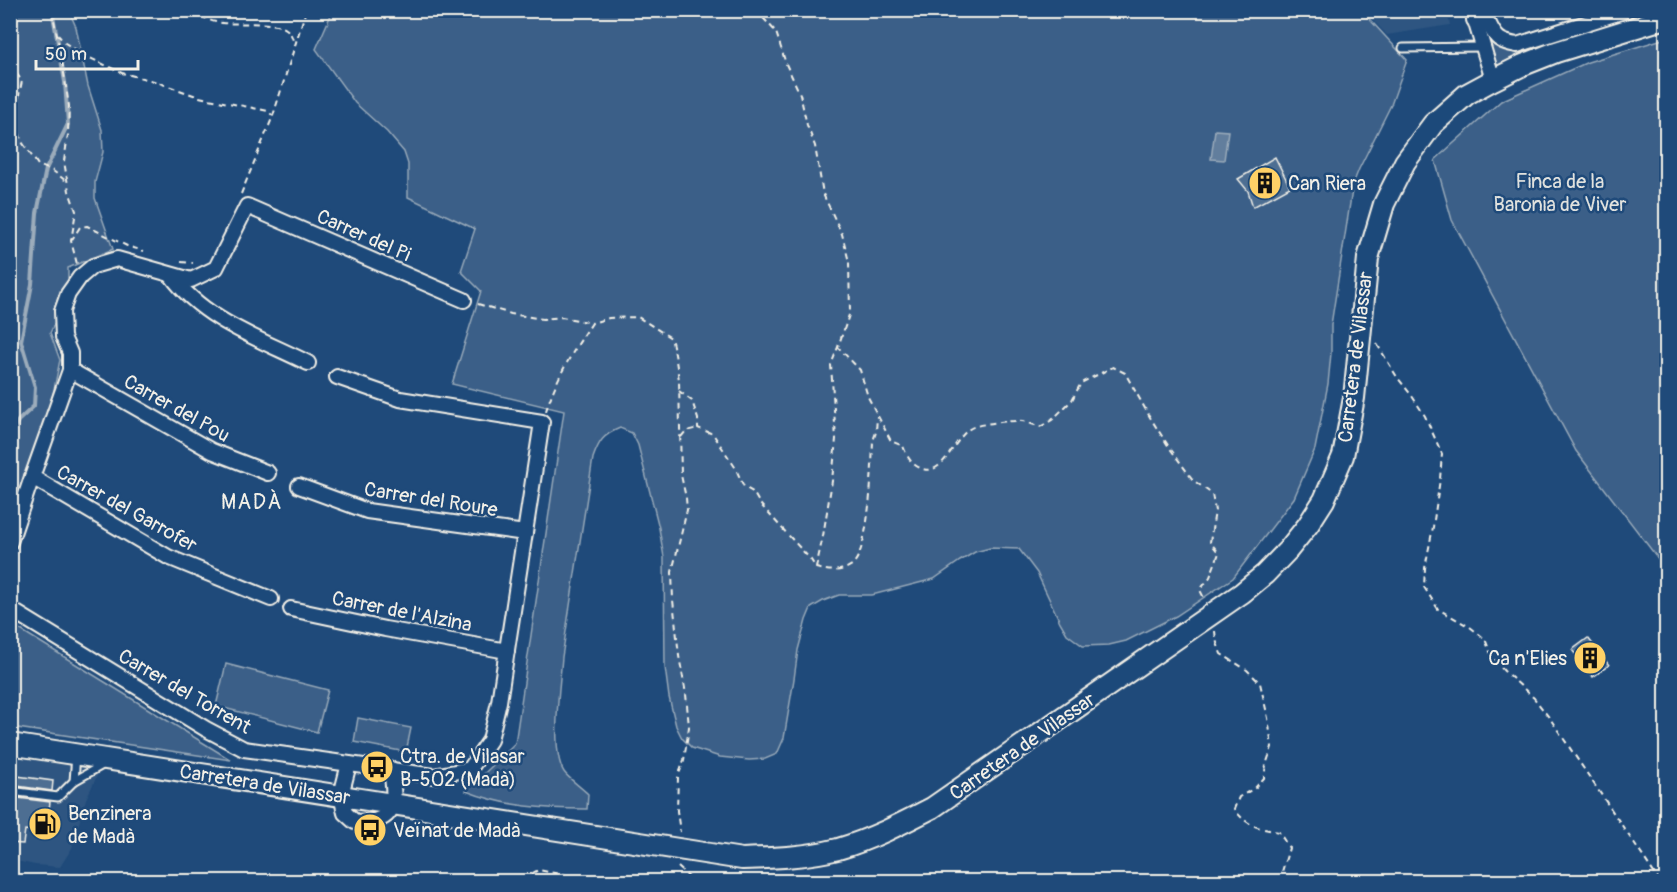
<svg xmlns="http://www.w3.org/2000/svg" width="1677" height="892" font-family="Pangolin,sans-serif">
  <rect width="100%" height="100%" fill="#1f4a7a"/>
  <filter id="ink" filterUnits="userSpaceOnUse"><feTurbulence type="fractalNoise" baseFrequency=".0167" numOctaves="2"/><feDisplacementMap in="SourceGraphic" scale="12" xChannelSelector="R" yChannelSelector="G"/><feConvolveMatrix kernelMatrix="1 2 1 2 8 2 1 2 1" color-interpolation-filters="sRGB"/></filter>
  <g filter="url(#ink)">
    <g fill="#2d5581">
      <polygon points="1364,11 1447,11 1450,25 1387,35"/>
      <polygon points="11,747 112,760 99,772 86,799 72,848 60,867 35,865 11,860"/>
    </g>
    <g fill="#3a5f88" stroke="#97a8b8" stroke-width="1.5">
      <path d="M333,10H1361L1407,60L1391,105L1359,169L1353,184L1331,325V353L1328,384L1315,449L1294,498L1233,578L1176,616L1126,641L1109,645L1083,646L1067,634L1060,622L1037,573L1019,549L990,548L975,552L960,561L934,579L872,595H839L823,601L811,608L806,620L798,650L794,679L784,738L777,754L765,759L749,760L720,757L692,748L682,738L676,726L669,697L665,667L664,557L659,528L638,445L632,433L620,428C603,435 599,441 593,458L562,657C560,683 550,751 564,772C568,778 582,788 588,794L587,809C544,809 507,807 466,791L515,744L564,411L452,384L481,291L461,271L475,229L408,197V164L404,152L387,132L355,103L316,49Z"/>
      <polygon points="11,11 69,11 76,27 88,86 102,130 103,152 95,182 95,198 113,249 68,268 68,294 50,333 60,360 52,399 11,519"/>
      <polygon points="1627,11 1666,11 1494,77 1474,20 1503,42"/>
      <polygon points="1666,38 1666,569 1576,451 1452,220 1435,160 1501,101 1588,62"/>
      <polygon points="11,624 231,760 11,727"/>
      <polygon points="226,664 328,690 317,732 216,706"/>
      <polygon points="358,718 411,728 406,752 354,742"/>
    </g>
    <polygon fill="#627e9d" stroke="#9cacbb" stroke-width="1.5" points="1215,130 1228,131 1224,160 1211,159"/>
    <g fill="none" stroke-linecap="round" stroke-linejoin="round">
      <polyline stroke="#9cacbb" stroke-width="4" points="10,436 18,421 34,406 35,387 21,341 32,284 37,213 46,169 68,124 65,82 52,10"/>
    </g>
    <g fill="#4d6e92" stroke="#f4f1e8" stroke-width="1.5">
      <polygon points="1275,157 1290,187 1253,207 1248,191 1238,179"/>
      <polygon points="1588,638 1609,665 1593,677 1572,650"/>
      <polygon points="10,775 53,781 52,791 10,785"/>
      <polygon points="10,797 50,802 46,833 25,830 23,844 10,843"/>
    </g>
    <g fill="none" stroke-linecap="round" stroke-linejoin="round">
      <defs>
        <g id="lane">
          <polyline points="1403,48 1482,47"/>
          <polyline points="74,781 106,763"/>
          <polyline points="10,791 58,797 74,781 76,755"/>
        </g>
        <g id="street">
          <polyline points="1472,10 1493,80"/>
          <path d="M1474,20L1489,24C1496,39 1500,42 1517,45L1627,10"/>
          <path d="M171,275C203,320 260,339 308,363"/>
          <polyline points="70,370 212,451 268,473"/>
          <polyline points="32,477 168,557 271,599"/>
          <polyline points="299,486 367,511 525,533"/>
          <polyline points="10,542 32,477 70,370 70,353 63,337 62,311 68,294 80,277 93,266 117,259 191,280 216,268 247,206 464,300"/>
          <polyline points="10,609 206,729 244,749 434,776 470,769 490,740 499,702 542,422 400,399 337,377"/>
          <polyline points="291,609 385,629 507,651"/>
          <path d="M349,764L341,795L345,813L355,822C361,821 368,822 374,821C401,815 393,789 391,769"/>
        </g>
        <path id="secondary" d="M10,744L742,859C774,858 807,857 838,849C872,839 901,824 932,808L1242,593L1265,574L1288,550L1308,525L1324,500L1343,456L1354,398L1368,258L1384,204L1405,162L1433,124L1467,94L1493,80L1523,65L1556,52L1666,18"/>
      </defs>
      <use href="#lane" stroke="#f4f1e8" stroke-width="11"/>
      <use href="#street" stroke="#f4f1e8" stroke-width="18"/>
      <use href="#secondary" stroke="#f4f1e8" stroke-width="24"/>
      <g stroke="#f4f1e8" stroke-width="2" stroke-dasharray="6 4.5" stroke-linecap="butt">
        <polyline points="52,10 62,60 69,106 68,135 64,161 69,191 76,211 71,241 77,264"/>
        <path d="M192,10C201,17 211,22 222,23C237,25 274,20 286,29C292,33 293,40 294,46"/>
        <path d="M756,10L776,32L786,64L800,94L807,125L815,146L823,194L842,234L849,262L850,312L838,347L860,370L868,397L891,441L903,446C907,456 910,463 920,468C944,479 953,438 971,428C977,424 1013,420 1022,421C1028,422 1034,425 1040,427L1052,420L1072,400L1081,383L1113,367L1125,373L1151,419L1169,447L1193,480L1212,494L1215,511L1210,542L1219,553L1210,577L1200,590L1205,600"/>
        <polyline points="57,34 65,43 88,57 122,73 154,81 199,97 268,111 273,116"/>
        <polyline points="10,65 22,81 14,119 22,142 38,165 53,171 66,181"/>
        <polyline points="241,194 273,116 306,10"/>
        <polyline points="71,241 80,227 87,226 127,246 144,251"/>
        <polyline points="181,262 193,263"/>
        <polyline points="478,304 511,314 543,319 562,317 592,323"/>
        <polyline points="1377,344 1397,377 1412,396 1425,416 1442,454 1440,479 1433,527 1425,568 1424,587 1438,609 1470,627 1485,639 1492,657 1504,671 1534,698 1551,720 1660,882"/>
        <path d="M679,391L692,401L698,419V428L713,434L735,467L744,487L753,492L760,504L811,560L816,568C829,571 840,573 852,565C870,550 872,466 873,441L876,432L877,416"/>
        <path d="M546,411C556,378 573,351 592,323L609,318L638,317L671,338L675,354L679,380L681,475L686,498L687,510L672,572L673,600L679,656L686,694L689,727L684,760L678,777L677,811L680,832"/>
        <polyline points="681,437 686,431 698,428"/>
        <polyline points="816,568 823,536 832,481 836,439 831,365 838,347"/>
        <path d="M1215,631L1216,640L1221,654L1247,670L1260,683L1268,718L1272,747L1266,765L1264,778L1255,788L1239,797L1234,809C1248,827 1258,828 1279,832L1289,848L1279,882"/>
        <polyline points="678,867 694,882"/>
        <polyline points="528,882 528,876 538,870 605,882"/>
      </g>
      <use href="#lane" stroke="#1f4a7a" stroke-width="7"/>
      <use href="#street" stroke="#1f4a7a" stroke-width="14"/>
      <use href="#secondary" stroke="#1f4a7a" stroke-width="20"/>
    </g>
  </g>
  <defs>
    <symbol id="building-disc" viewBox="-11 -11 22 22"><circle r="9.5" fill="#ffd166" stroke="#1f4a7a"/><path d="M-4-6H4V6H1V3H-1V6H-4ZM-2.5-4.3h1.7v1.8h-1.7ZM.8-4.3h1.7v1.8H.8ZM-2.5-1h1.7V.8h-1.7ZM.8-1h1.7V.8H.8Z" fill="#111"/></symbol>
    <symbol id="bus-disc" viewBox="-11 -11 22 22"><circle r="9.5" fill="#ffd166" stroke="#1f4a7a"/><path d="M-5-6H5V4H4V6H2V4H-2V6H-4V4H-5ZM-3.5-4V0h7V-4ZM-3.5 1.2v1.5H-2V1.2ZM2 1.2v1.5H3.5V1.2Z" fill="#111"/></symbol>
    <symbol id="fuel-disc" viewBox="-11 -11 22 22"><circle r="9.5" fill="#ffd166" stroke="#1f4a7a"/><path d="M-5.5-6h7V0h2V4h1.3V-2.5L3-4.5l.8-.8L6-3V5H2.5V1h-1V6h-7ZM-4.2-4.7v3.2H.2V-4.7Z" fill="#111"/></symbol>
  </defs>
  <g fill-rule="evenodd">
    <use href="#building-disc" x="1246" y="164" width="38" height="38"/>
    <use href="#building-disc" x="1571" y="639" width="38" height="38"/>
    <use href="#bus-disc" x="358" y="748" width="38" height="38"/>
    <use href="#fuel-disc" x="26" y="805" width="38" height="38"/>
    <use href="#bus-disc" x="351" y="811" width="38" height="38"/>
  </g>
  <g text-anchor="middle" stroke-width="5" stroke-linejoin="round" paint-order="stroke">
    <g font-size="20" fill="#e1e2de" stroke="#1f4a7a">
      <text x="1560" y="188">Finca de la<tspan x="1560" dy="23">Baronia de Viver</tspan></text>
    </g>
    <g font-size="20" fill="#f4f1e8" stroke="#1f4a7a" text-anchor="start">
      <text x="1288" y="190">Can Riera</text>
      <text x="1567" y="665" text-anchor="end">Ca n'Elies</text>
      <text x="400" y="763">Ctra. de Vilasar<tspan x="400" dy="23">B-502 (Madà)</tspan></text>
      <text x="68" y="820">Benzinera<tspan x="68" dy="23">de Madà</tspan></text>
      <text x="393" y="837">Veïnat de Madà</text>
    </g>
    <g font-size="20" fill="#f4f1e8" stroke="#1f4a7a">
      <text transform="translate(364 235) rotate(24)" y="7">Carrer del Pi</text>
      <text transform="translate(1355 357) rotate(-83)" y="7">Carretera de Vilassar</text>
      <text transform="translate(177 408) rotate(29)" y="7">Carrer del Pou</text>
      <text transform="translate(431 499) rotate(9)" y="7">Carrer del Roure</text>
      <text transform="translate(127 508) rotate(29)" y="7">Carrer del Garrofer</text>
      <text transform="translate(402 611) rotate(11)" y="7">Carrer de l'Alzina</text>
      <text transform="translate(185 691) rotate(30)" y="7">Carrer del Torrent</text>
      <text transform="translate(1022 746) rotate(-35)" y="7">Carretera de Vilassar</text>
      <text transform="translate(265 784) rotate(9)" y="7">Carretera de Vilassar</text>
    </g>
    <g font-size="21" letter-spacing="1.5" fill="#f4f1e8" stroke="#1f4a7a">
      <text x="252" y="509">MADÀ</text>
    </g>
  </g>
  <rect width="1677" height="892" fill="none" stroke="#1f4a7a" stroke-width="36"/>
  <rect x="18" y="18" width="1641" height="856" fill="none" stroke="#f4f1e8" stroke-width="2" filter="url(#ink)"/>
  <path d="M36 60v9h102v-9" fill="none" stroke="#f4f1e8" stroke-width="3"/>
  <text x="45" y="60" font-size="18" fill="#f4f1e8" stroke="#1f4a7a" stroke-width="4.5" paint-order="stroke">50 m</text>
</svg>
